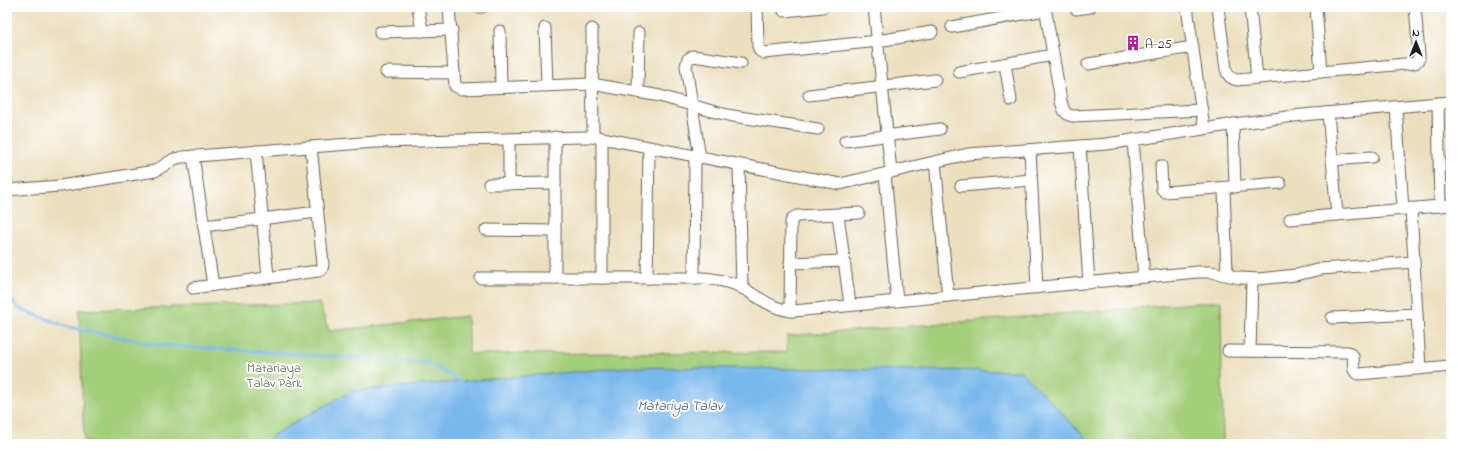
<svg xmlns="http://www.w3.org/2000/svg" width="1458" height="451" font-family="'Indie Flower',sans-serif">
  <rect width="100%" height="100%" fill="#fff"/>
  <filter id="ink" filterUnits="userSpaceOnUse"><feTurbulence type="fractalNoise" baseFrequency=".025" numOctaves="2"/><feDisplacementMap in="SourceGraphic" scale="8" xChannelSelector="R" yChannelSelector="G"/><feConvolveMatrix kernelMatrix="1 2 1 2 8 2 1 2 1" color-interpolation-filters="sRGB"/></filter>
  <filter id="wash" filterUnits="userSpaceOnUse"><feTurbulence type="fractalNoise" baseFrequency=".012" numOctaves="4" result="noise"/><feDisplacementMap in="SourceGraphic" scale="16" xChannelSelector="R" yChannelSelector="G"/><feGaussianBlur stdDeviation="0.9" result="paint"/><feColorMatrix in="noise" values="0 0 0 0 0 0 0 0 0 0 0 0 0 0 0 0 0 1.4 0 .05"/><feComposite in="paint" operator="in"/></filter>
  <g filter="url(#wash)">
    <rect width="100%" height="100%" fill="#ecdfbe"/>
    <polygon fill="#a3ce7a" stroke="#60754b" points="1221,301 1223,444 111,444 84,441 79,310 319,303 329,331 467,316 469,354 787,352 787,336"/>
    <polygon fill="#78b8ec" stroke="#4a6a84" points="629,367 1021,371 1092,444 268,444 273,435 351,391"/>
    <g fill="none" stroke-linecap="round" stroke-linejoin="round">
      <polyline stroke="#78b8ec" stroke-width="3" points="7,294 18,308 68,327 160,345 428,363 461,382"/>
    </g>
  </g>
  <g filter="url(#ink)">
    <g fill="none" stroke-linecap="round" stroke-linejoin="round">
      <defs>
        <g id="minor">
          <polyline points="418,7 422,31"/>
          <polyline points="449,7 455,86 461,89 592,84 660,96 715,112 733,116 818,129"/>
          <polyline points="478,7 482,7"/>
          <polyline points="757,7 758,46 760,51 764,53 878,41 932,32"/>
          <polyline points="874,7 891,172"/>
          <path d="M1045,7L1061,101C1063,108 1064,115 1073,116L1202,110"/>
          <polyline points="1187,7 1204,128"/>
          <path d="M1218,7L1226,69C1228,76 1230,78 1237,80L1415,63L1419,59V55L1415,7"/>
          <polyline points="1250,7 1257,78"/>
          <polyline points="1316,7 1321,72"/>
          <polyline points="1076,9 1090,7"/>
          <polyline points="784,11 823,7"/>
          <polyline points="952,27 1045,10"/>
          <polyline points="545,28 547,85"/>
          <polyline points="592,29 593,137"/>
          <polyline points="500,31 501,87"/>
          <polyline points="380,32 452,30"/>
          <polyline points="1005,64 1011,100"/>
          <polyline points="1088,64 1193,47"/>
          <polyline points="386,72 454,73"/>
          <polyline points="959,72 1053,55"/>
          <polyline points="638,91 639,33"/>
          <polyline points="809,95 935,80"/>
          <polyline points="1438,103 1440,206"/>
          <polyline points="1396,107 1403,209"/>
          <polyline points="1328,113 1337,215"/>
          <polyline points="1233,124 1235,187"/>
          <polyline points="555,137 555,278"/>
          <polyline points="509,139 509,184"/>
          <polyline points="602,139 602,278"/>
          <polyline points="1133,140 1144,277"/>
          <polyline points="845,141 940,129"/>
          <polyline points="1080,146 1089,283"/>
          <polyline points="1030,150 1037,288"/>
          <polyline points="256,151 268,277"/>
          <polyline points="193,156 213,285"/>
          <polyline points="700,158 686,66 688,59 693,56 741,63"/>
          <polyline points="1332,160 1372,157"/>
          <polyline points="935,162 948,296"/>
          <polyline points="739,165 742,288"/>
          <polyline points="1161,166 1162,189 1165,192 1280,183"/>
          <polyline points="885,174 897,301"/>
          <polyline points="489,184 555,183"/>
          <polyline points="961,186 1031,180"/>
          <polyline points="1224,188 1227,275"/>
          <polyline points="7,190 60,186 155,171 174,159 183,157 375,142 584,137 597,137 840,184 968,154 1107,144 1242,123 1302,115 1451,102"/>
          <polyline points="1411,208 1420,369"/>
          <polyline points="838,215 850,305"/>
          <polyline points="1290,219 1451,205"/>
          <polyline points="204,226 317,212"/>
          <polyline points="486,230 555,231"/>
          <polyline points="790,263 844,261"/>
          <path d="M481,278H703C713,279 725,281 734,284C756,293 769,310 794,311L1197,272H1211L1240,278L1259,279L1296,275L1321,269L1414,262"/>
          <polyline points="647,278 649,148"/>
          <polyline points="694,278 695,157"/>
          <polyline points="193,288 318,271 322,269 323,264 311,147"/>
          <polyline points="790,311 791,222 793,218 797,216 859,213"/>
          <polyline points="1332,318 1417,314"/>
          <polyline points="1228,351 1348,352 1353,356 1354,370 1356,373 1359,374 1451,366"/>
          <polyline points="1250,351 1252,279"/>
        </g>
      </defs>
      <use href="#minor" stroke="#656055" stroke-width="13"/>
      <use href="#minor" stroke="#fff" stroke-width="11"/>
    </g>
  </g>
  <defs>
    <symbol id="building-bare" viewBox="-9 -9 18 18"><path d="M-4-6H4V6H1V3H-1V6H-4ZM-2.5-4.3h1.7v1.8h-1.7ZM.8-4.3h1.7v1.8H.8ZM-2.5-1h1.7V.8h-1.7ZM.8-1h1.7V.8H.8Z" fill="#b5179e" stroke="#fff" stroke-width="2.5" paint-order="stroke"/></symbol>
  </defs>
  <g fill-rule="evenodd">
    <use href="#building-bare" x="1122" y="32" width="22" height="22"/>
  </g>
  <g text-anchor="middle" stroke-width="4" stroke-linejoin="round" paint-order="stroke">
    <g font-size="13" fill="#1c1c1c" stroke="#fff" text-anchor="start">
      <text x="1145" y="48">A-25</text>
    </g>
    <g font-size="13" fill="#526342" stroke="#fff">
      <text x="274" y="372">Matariaya<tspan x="274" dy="15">Talav Park</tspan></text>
    </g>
    <g font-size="14" font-style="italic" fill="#415a6f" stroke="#fff">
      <text x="680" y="410">Matariya Talav</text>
    </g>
  </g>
  <rect width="1458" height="451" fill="none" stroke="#fff" stroke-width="24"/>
  <g transform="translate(1416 42)" stroke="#ffffff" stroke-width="3" paint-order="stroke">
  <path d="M0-3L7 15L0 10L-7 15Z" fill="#1c1c1c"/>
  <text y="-6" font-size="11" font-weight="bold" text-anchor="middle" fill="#1c1c1c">N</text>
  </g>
</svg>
